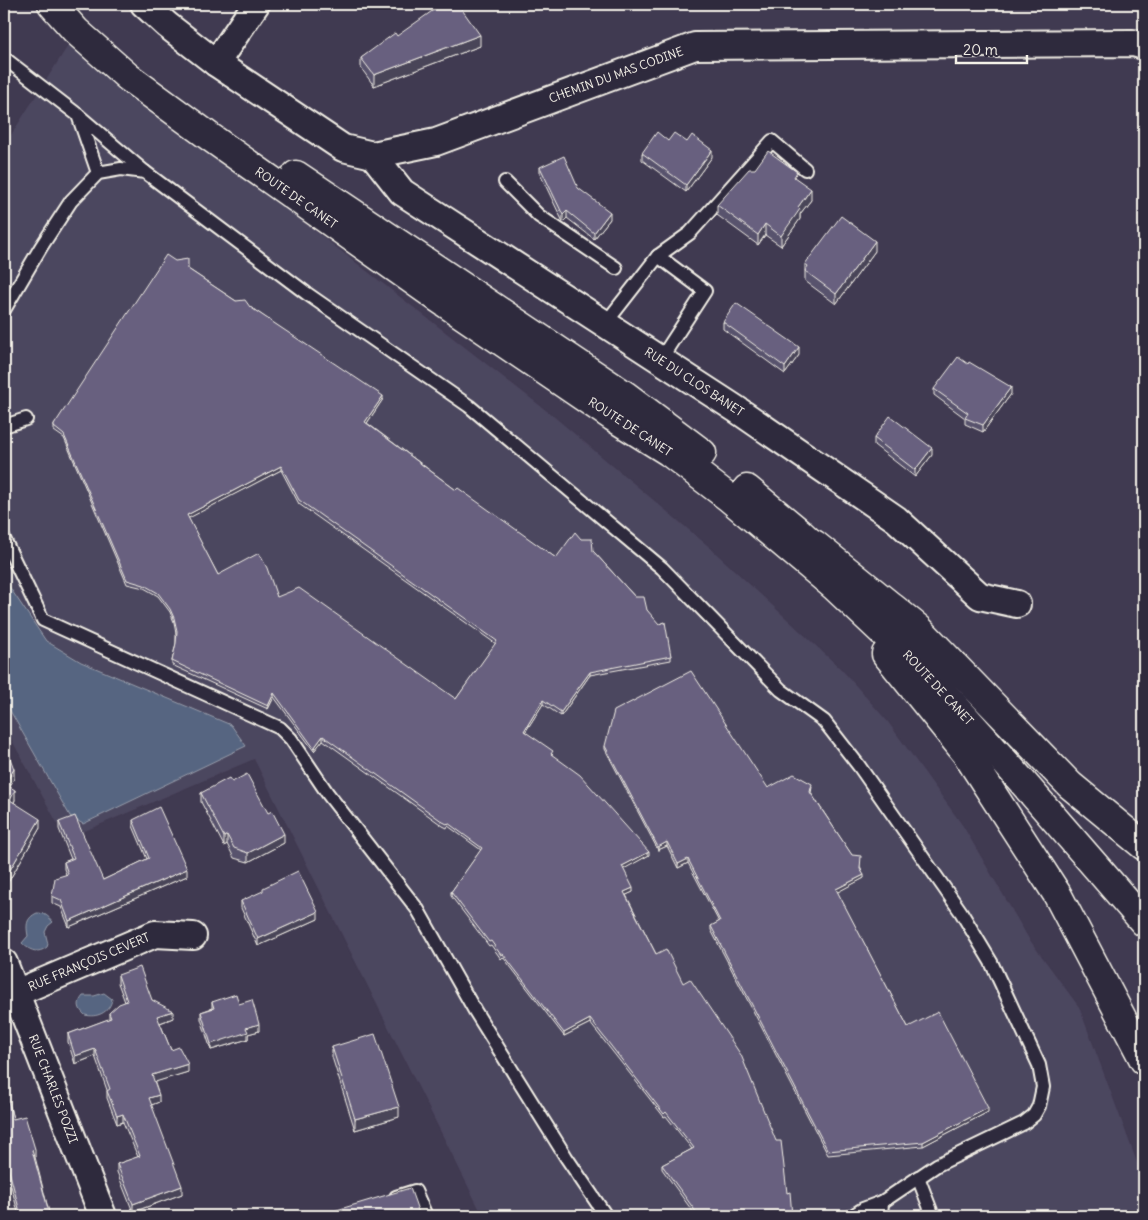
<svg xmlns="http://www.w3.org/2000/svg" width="1148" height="1220" font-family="Delius,sans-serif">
  <rect width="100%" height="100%" fill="#403a51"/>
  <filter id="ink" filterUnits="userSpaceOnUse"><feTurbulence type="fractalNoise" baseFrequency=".02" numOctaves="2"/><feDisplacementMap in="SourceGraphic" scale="10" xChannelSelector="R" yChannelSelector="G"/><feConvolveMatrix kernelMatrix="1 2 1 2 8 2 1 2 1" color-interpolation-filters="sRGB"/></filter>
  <g filter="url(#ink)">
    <polygon fill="#4c465f" points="71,41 552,415 707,545 842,670 888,722 963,826 1029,939 1079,1007 1144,1181 1144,1216 483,1216 254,759 66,839 4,726 4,146"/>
    <g fill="#576581" stroke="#969daa">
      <polygon points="4,579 46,641 81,662 231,725 246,746 83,824 70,816 4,700"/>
      <path d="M37,913C45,913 48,916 53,922L48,926L45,932L48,944L47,947C38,954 30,951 22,943L28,936C26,925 26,918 37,913Z"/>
      <path d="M104,993L112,999C110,1013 96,1018 85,1015C78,1009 77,1003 83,996H94Z"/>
    </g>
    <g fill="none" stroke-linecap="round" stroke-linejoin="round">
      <defs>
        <g id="service">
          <polyline points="4,58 78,115 145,172"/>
          <polyline points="78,115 98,173"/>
          <polyline points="505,182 539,216 616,268"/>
          <polyline points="658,256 690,233 772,141 805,169"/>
          <polyline points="4,310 41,247 71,201 98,173 121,169 145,172 306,293 469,406 662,568 781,690 824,721 859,766 961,912 991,962 1039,1065 1043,1087 1039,1106 1034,1115 1024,1123 937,1165 882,1202 863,1209 852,1216"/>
          <polyline points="605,324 658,256 705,291 660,360"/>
          <polyline points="4,426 26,419"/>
          <polyline points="4,539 43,620 280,728 291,739 328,794 418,910 475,1011 566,1157 606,1216"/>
          <polyline points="918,1177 933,1216"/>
          <polyline points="396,1197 415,1191 426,1216"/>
          <polyline points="881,1216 882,1202"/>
        </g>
        <g id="minor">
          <polyline points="144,4 167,25 216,63 343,148 373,155 436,142 695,46 1133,43 1144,46"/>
          <polyline points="216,63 256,4"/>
          <polyline points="373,155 402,192 736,409 896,519 980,596 1017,604"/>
          <polyline points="4,963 103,1216"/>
          <polyline points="16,993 155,934 193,936"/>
        </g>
        <g id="secondary">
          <polyline points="52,4 76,31 128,77 210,137 438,298 613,417 669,452 728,497 835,587 920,667 1013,771 1144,922"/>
          <polyline points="296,175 626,396 702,453"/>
          <polyline points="747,489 799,532 826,557"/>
          <polyline points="814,544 919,629 1070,785 1144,846"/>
          <polyline points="886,654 966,753 1057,894 1144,1060"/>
        </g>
      </defs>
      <use href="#service" stroke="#f4f1e8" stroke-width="16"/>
      <use href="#minor" stroke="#f4f1e8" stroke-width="30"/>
      <use href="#secondary" stroke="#f4f1e8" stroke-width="31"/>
      <use href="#service" stroke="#2f2a3d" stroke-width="12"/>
      <use href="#minor" stroke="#2f2a3d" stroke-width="26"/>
      <use href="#secondary" stroke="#2f2a3d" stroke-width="28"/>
    </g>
    <g fill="#59536d" stroke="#f4f1e8" fill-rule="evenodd">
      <polygon points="397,36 480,46 374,86 361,68 361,58"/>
      <polygon points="668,141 687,142 712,157 686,192 642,160 642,153"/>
      <polygon points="540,167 578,188 610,219 594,239 567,218 563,222 540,174"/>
      <polygon points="797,179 811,200 800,214 800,219 781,246 765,235 758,245 717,215 717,205"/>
      <polygon points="875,251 836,304 805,281 805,264"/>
      <path d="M188,269L236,301L250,307L383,399L367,423L456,490L556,558L593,551L647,610L671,656V660L590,675L561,716L543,704L525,732L553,755L552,756L649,855L623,869L633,892L626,895L656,954L787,1193L792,1216H696L662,1169V1165L692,1149L666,1116L664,1117L590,1023L564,1036L503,957L501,959L491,945L489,946L451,896V892L481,850L448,826L447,828L443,826L323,740L314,751L274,697L268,709L172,665V661L176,643V634L174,622L170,612L158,596L144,588L127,584L64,438L54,431V425ZM281,470L299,504L496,644L456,699L277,597L218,575L188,518Z"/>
      <polygon points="723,322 799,355 785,374 723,329"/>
      <polygon points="934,389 1011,394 983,432 965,424 965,418 934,395"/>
      <polygon points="874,438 932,455 915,477 874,445"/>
      <polygon points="4,743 14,779 9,787 15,800 14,802 40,828 7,884 4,882"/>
      <polygon points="605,746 768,788 812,787 811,793 861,869 864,878 837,892 908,1027 988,1112 923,1146 828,1155 711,930 711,926 719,922 688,863 678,868 667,846 658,850 605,749"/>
      <polygon points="232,782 284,843 248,862 234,858 227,844 224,846 201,802 201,793"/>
      <polygon points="133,820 187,876 69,927 61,907 52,903 52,896 66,874 64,869 64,862 71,859 59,829 59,822 103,880 147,859 133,826"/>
      <polygon points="241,901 318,919 258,946 241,908"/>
      <polygon points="118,975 152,1000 173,1018 160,1023 171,1050 188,1072 154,1082 159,1102 151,1105 182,1194 133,1212 117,1172 117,1164 138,1157 123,1122 117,1124 107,1098 107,1090 95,1056 75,1064 68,1042 68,1034 109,1019 109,1013 125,1002 118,983"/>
      <polygon points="212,1002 239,1004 259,1031 248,1034 248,1039 211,1050 201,1019 201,1012 212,1008"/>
      <polygon points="332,1047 399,1117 355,1130 332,1057"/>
      <polygon points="4,1084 13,1119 35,1157 50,1216 19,1216 7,1171 4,1168"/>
    </g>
    <g fill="#494459" stroke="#f4f1e8">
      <polygon points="480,35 480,46 374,86 374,75"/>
      <polygon points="712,150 712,157 686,192 686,185"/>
      <polygon points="811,189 811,200 800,214 800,219 781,246 781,236 798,207"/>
      <polygon points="567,211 567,218 563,222 563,215"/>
      <polygon points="610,212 610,219 594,239 594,233"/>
      <polygon points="765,224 765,235 758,245 758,235"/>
      <polygon points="875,241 875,251 836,304 836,294"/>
      <polygon points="799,347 799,355 785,374 785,367"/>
      <polygon points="1011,387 1011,394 983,432 983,425"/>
      <polygon points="383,396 383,399 365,426 365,422"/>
      <polygon points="932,448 932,455 915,477 915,470"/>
      <polygon points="281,466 281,470 187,519 187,515"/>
      <polygon points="590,672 590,675 561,716 561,712"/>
      <polygon points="274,693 274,697 268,709 268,706"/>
      <polygon points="543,700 543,704 524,734 524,731"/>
      <polygon points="323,736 323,740 314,751 314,748"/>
      <polygon points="14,769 14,779 5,794 5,784"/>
      <polygon points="15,790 15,800 10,810 10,800"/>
      <polygon points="40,819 40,828 7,884 7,875"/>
      <polygon points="284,834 284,843 248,862 248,853"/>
      <polygon points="227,835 227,844 224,846 224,837"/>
      <polygon points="667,842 667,846 658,850 658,847"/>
      <polygon points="649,852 649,855 622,870 622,866"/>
      <polygon points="688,859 688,863 678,868 678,864"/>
      <polygon points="187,869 187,876 69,927 69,921"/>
      <polygon points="864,875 864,878 836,893 836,889"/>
      <polygon points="633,888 633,892 624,896 624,892"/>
      <polygon points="318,912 318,919 258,946 258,939"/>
      <polygon points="173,1011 173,1018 157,1024 157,1016"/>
      <polygon points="590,1019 590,1023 564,1036 564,1033"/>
      <polygon points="259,1024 259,1031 248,1034 248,1039 211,1050 211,1044 246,1028"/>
      <polygon points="95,1049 95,1056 75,1064 75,1056"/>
      <polygon points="188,1064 188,1072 152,1083 152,1075"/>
      <polygon points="159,1095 159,1102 149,1106 149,1098"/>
      <polygon points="399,1107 399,1117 355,1130 355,1119"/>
      <polygon points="988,1108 988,1112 923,1146 923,1142"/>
      <polygon points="123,1114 123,1122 117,1124 117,1116"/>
      <polygon points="35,1149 35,1157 32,1158 32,1150"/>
      <polygon points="182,1186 182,1194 133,1212 133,1204"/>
    </g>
    <g fill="#68617f" stroke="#f4f1e8" fill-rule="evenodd">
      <polygon points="442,4 458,4 480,35 374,75 361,58 395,33 397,36"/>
      <polygon points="657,132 668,141 674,133 687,142 692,135 712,150 686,185 642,153"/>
      <polygon points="768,151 797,172 794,177 811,189 798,207 800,209 781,236 765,224 758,235 717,205 749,169 755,169"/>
      <polygon points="564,156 578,188 610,212 594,233 567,211 563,215 540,167"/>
      <polygon points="841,216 875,241 836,294 805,271 808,266 805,264"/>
      <path d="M166,255L175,261L188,259V269L236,301L245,300L250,307L383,396L365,422L456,490L458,488L556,558L575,532L581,539H592L593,551L635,597H644L647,610L659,624L665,622L671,656L590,672L561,712L543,700L524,731L553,751L551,754L580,775L649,852L622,866L633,888L624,892L656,954L666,949L683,983L690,979L741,1055L776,1141H781L787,1193L790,1192L792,1216H699L662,1165L694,1148L666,1112L664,1114L590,1019L564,1033L503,954L501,955L491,941L489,942L451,892L482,848L448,823L447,824L443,822L323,736L314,748L274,693L268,706L172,661L176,643L177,631L174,618L170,609L158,593L144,585L127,580L64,435L54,427V425ZM281,466L299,500L497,641L456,699L299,588L277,597L267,568L259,553L218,575L187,515Z"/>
      <polygon points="736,303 799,347 785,367 723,322"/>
      <polygon points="958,357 968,364 969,362 1011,387 983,425 965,418 968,413 934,389"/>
      <polygon points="890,416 932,448 915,470 874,438"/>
      <polygon points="691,671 768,788 794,774 812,784 810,792 852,855 861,856 860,869 864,875 836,889 908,1027 938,1012 988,1108 923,1142 828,1151 711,926 720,921 688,859 678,864 667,842 658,847 605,746 614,711"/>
      <polygon points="4,742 14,769 5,784 15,790 10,800 40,819 7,875 4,873"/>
      <polygon points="247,774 268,813 272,811 284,834 248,853 234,848 227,835 224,837 201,793 229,778 232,782"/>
      <polygon points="159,807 187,869 69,921 61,900 52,896 55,878 68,874 64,862 74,858 59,822 75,816 103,880 149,858 133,820"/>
      <polygon points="298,871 318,912 258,939 241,901 263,891 263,888"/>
      <polygon points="140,967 152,1000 173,1011 157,1016 171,1050 179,1047 188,1064 152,1075 159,1095 149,1098 182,1186 133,1204 117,1164 140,1156 123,1114 117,1116 107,1091 110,1089 95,1049 75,1056 68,1034 111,1018 109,1013 119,1004 127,1001 118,975"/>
      <polygon points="236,994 239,1004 252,1000 259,1024 246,1028 248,1032 211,1044 201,1012 214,1008 212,1002"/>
      <polygon points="375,1034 399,1107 355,1119 332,1047"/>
      <polygon points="4,1084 13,1119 25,1116 35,1149 32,1150 50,1216 21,1216 7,1163 4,1160"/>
      <polygon points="410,1188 420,1216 317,1216"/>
    </g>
  </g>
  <g text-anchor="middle" stroke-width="5" stroke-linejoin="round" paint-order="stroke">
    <g font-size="12" fill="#f4f1e8" stroke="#2f2a3d">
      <text transform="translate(616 75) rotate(-20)" y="4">CHEMIN DU MAS CODINE</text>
      <text transform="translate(296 198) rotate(35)" y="4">ROUTE DE CANET</text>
      <text transform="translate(694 382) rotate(33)" y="4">RUE DU CLOS BANET</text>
      <text transform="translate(630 427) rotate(33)" y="4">ROUTE DE CANET</text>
      <text transform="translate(938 688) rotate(47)" y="4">ROUTE DE CANET</text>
      <text transform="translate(89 962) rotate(-23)" y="4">RUE FRANÇOIS CEVERT</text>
      <text transform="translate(53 1089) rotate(69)" y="4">RUE CHARLES POZZI</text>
    </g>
  </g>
  <rect width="1148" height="1220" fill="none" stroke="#2f2a3d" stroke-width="20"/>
  <rect x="10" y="10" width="1128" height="1200" fill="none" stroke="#f4f1e8" stroke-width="2" filter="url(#ink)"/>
  <path d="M956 55v8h71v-8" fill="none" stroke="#f4f1e8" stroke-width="2.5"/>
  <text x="963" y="55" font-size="15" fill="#f4f1e8" stroke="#2f2a3d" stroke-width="4" paint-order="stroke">20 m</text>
</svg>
